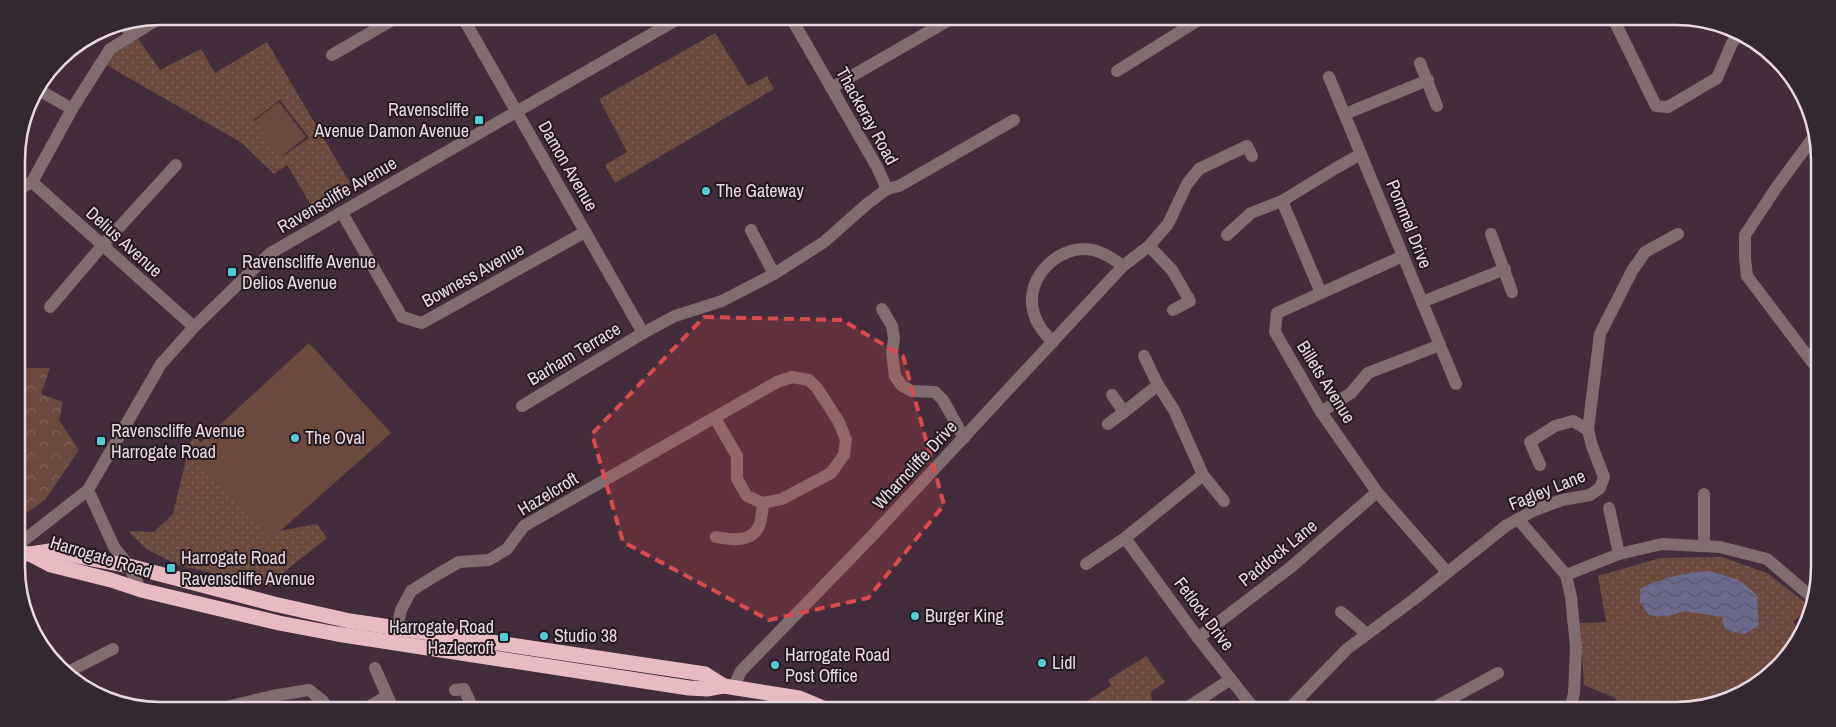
<svg xmlns="http://www.w3.org/2000/svg" width="1836" height="727" font-family="'Archivo Narrow',sans-serif">
  <defs>
    <pattern id="grass-dots" width="8" height="8" patternUnits="userSpaceOnUse" patternTransform="scale(1.25)"><rect width="8" height="8" fill="#6c493f"/><path d="M2 2h.1M6 6h.1" fill="none" stroke="#81635a" stroke-width="1.8" stroke-linecap="round"/></pattern>
    <pattern id="forest-crowns" width="20" height="18" patternUnits="userSpaceOnUse" patternTransform="scale(1.25)"><rect width="20" height="18" fill="#6c493f"/><path d="M2 6a3 3 0 1 1 6 0M12 15a3 3 0 1 1 6 0" fill="none" stroke="#81635a"/></pattern>
    <pattern id="water-waves" width="16" height="10" patternUnits="userSpaceOnUse" patternTransform="scale(1.25)"><rect width="16" height="10" fill="#6b6a8d"/><path d="M0 5q4-4 8 0t8 0" fill="none" stroke="#585668"/></pattern>
  </defs>
  <rect width="100%" height="100%" fill="#432c3b"/>
  <g fill="url(#grass-dots)" fill-rule="evenodd">
    <path d="M134,33L160,70L201,49L215,73L267,42L350,183L311,205L287,165L274,174L242,143L101,62ZM280,100L309,138L282,157L253,120Z"/>
    <polygon points="715,33 748,86 767,76 774,89 615,183 605,165 627,152 599,99"/>
    <polygon points="196,434 200,443 197,455 270,539 279,531 317,524 327,538 280,575 274,587 177,565 145,548 128,531 154,532 173,514 190,443"/>
    <polygon points="1722,557 1767,573 1810,606 1793,622 1800,630 1763,681 1685,710 1623,710 1615,698 1584,685 1580,623 1606,622 1598,576 1660,558"/>
    <polygon points="1146,656 1165,682 1151,692 1152,711 1071,711 1111,686 1108,680"/>
  </g>
  <polygon fill="url(#forest-crowns)" points="18,352 27,368 50,368 41,394 63,402 59,420 79,450 45,500 19,518"/>
  <g fill="#6c493f">
    <polygon points="279,102 306,137 281,157 254,121"/>
    <polygon points="309,343 391,433 270,540 203,469 197,455 200,443"/>
  </g>
  <path fill="url(#water-waves)" d="M1709,571L1739,580L1757,595L1759,625L1745,634L1725,630L1722,617L1684,611L1665,617L1649,615L1640,602V589C1663,577 1684,573 1709,571Z"/>
  <g fill="none" stroke-linecap="round" stroke-linejoin="round">
    <g stroke="#806d70" stroke-width="12">
      <polyline points="462,16 643,333"/>
      <polyline points="1612,16 1656,106 1668,107 1717,78 1732,43 1738,35"/>
      <polyline points="121,24 134,33"/>
      <polyline points="332,55 399,16"/>
      <polyline points="1420,63 1437,106"/>
      <polyline points="1117,71 1205,16"/>
      <polyline points="1329,77 1456,384"/>
      <polyline points="831,88 956,16"/>
      <polyline points="37,89 72,109"/>
      <polyline points="1345,114 1428,80"/>
      <polyline points="1815,135 1776,188 1745,235 1745,258 1747,276 1812,362 1819,366"/>
      <polyline points="32,182 194,327"/>
      <polyline points="887,189 899,186 1014,120"/>
      <polyline points="17,190 32,182 72,109 110,49 163,16"/>
      <polyline points="1282,201 1321,293"/>
      <polyline points="342,213 402,317 422,323 585,232"/>
      <polyline points="751,230 774,274"/>
      <polyline points="1491,234 1512,292"/>
      <polyline points="1227,235 1251,213 1282,201 1336,168 1361,154"/>
      <polyline points="1149,246 1172,270 1190,301 1173,310"/>
      <polyline points="1403,256 1277,313 1275,332 1321,412 1377,492 1447,572"/>
      <polyline points="1422,302 1505,269"/>
      <polyline points="50,307 102,246 176,165"/>
      <polyline points="882,309 892,326 894,338 892,353 895,376 902,386 912,391 935,392 943,400 964,438"/>
      <path d="M1053,342C1044,333 1036,324 1033,310C1025,277 1060,243 1093,250C1105,253 1114,259 1123,266"/>
      <polyline points="1158,385 1174,410 1203,475 1224,501"/>
      <polyline points="522,406 643,333 675,316 722,301 774,274 824,242 867,204 887,189 877,167 790,16"/>
      <polyline points="1124,412 1158,385 1144,356"/>
      <polyline points="1321,412 1351,393 1368,373 1440,345"/>
      <polyline points="1108,424 1124,412 1112,395"/>
      <polyline points="1540,465 1530,442 1555,426 1573,421 1588,430"/>
      <polyline points="88,490 114,547 129,566 141,590"/>
      <polyline points="1704,494 1704,546"/>
      <polyline points="1609,508 1619,554"/>
      <polyline points="1518,519 1566,575 1571,597 1576,647 1574,693 1570,710"/>
      <path d="M716,537C730,540 752,543 759,526C762,520 762,510 763,503"/>
      <polyline points="1125,538 1198,638 1256,711"/>
      <polyline points="19,544 88,490 161,364 194,327 269,254 683,16"/>
      <polyline points="1086,564 1125,538 1203,475"/>
      <polyline points="1566,575 1619,554 1662,544 1720,547 1767,559 1814,599"/>
      <polyline points="1341,612 1367,634"/>
      <polyline points="397,628 401,610 411,591 435,576 459,562 489,560 507,549 524,526 777,382 792,377 809,380 817,388 839,422 846,440 844,455 831,473 782,499 763,503 747,496 737,479 737,456 715,418"/>
      <polyline points="1198,638 1291,567 1377,492"/>
      <polyline points="375,668 394,711"/>
      <polyline points="68,672 113,649"/>
      <polyline points="733,688 741,671 872,536 1123,266 1149,246 1168,224 1187,184 1199,169 1247,146 1252,156"/>
      <polyline points="455,690 464,689 474,711"/>
      <polyline points="210,711 272,696 309,690 323,701 328,711"/>
      <polyline points="362,711 387,696"/>
      <polyline points="796,711 799,698"/>
      <polyline points="1182,711 1231,679"/>
      <polyline points="1287,711 1347,649 1413,600 1507,525 1535,510 1562,500 1590,495 1600,488 1604,477 1592,446 1588,430 1600,334 1632,271 1645,252 1678,234"/>
      <polyline points="1428,711 1498,673"/>
    </g>
    <g stroke="#e8bac1" stroke-width="15">
      <polyline points="19,553 30,554 50,551 129,566 274,604 350,621 705,674 724,686"/>
      <polyline points="30,554 51,565 111,580 141,590 279,623 337,634 689,688 708,689 724,686 799,698 830,711"/>
    </g>
  </g>
  <path fill="#da4b4d" fill-opacity="0.2" stroke="#da4b4d" stroke-width="4" stroke-dasharray="10 6" stroke-linejoin="round" d="M704,317L842,320L903,356L944,505L868,598L769,620L623,542L592,434Z"/>
  <g fill="#52ccd6" stroke="#23191f" stroke-width="2">
    <rect x="474" y="115" width="10" height="10" rx="2.5"/>
    <circle cx="706" cy="191" r="5"/>
    <rect x="227" y="267" width="10" height="10" rx="2.5"/>
    <circle cx="295" cy="438" r="5"/>
    <rect x="96" y="436" width="10" height="10" rx="2.5"/>
    <rect x="166" y="563" width="10" height="10" rx="2.5"/>
    <circle cx="915" cy="616" r="5"/>
    <circle cx="544" cy="636" r="5"/>
    <rect x="499" y="632" width="10" height="10" rx="2.5"/>
    <circle cx="1042" cy="663" r="5"/>
    <circle cx="775" cy="665" r="5"/>
  </g>
  <g text-anchor="middle" stroke-width="4" stroke-linejoin="round" paint-order="stroke">
    <g font-size="18" fill="#e8d9e2" stroke="#23191f" text-anchor="start">
      <text x="469" y="116" text-anchor="end">Ravenscliffe<tspan x="469" dy="21">Avenue Damon Avenue</tspan></text>
      <text x="716" y="197">The Gateway</text>
      <text x="242" y="268">Ravenscliffe Avenue<tspan x="242" dy="21">Delios Avenue</tspan></text>
      <text x="111" y="437">Ravenscliffe Avenue<tspan x="111" dy="21">Harrogate Road</tspan></text>
      <text x="305" y="444">The Oval</text>
      <text x="181" y="564">Harrogate Road<tspan x="181" dy="21">Ravenscliffe Avenue</tspan></text>
      <text x="925" y="622">Burger King</text>
      <text x="494" y="633" text-anchor="end">Harrogate Road<tspan x="494" dy="21">Hazlecroft</tspan></text>
      <text x="554" y="642">Studio 38</text>
      <text x="785" y="661">Harrogate Road<tspan x="785" dy="21">Post Office</tspan></text>
      <text x="1052" y="669">Lidl</text>
    </g>
    <g font-size="18" fill="#e8d9e2" stroke="#23191f">
      <text transform="translate(867 116) rotate(61)" y="6">Thackeray Road</text>
      <text transform="translate(568 166) rotate(60)" y="6">Damon Avenue</text>
      <text transform="translate(337 195) rotate(-30)" y="6">Ravenscliffe Avenue</text>
      <text transform="translate(1409 224) rotate(68)" y="6">Pommel Drive</text>
      <text transform="translate(124 242) rotate(42)" y="6">Delius Avenue</text>
      <text transform="translate(473 275) rotate(-29)" y="6">Bowness Avenue</text>
      <text transform="translate(574 354) rotate(-31)" y="6">Barham Terrace</text>
      <text transform="translate(1326 382) rotate(58)" y="6">Billets Avenue</text>
      <text transform="translate(915 465) rotate(-47)" y="6">Wharncliffe Drive</text>
      <text transform="translate(1547 490) rotate(-22)" y="6">Fagley Lane</text>
      <text transform="translate(548 494) rotate(-31)" y="6">Hazelcroft</text>
      <text transform="translate(1278 553) rotate(-39)" y="6">Paddock Lane</text>
      <text transform="translate(101 557) rotate(17)" y="6">Harrogate Road</text>
      <text transform="translate(1204 614) rotate(53)" y="6">Fetlock Drive</text>
    </g>
  </g>
  <path d="M0 0H1836V727H0ZM160 25H1676A135 135 0 0 1 1811 160V567A135 135 0 0 1 1676 702H160A135 135 0 0 1 25 567V160A135 135 0 0 1 160 25Z" fill="#33282f" fill-rule="evenodd"/>
  <path fill="none" stroke="#e8d9e2" stroke-width="2.5" d="M160 25H1676A135 135 0 0 1 1811 160V567A135 135 0 0 1 1676 702H160A135 135 0 0 1 25 567V160A135 135 0 0 1 160 25Z"/>
</svg>
